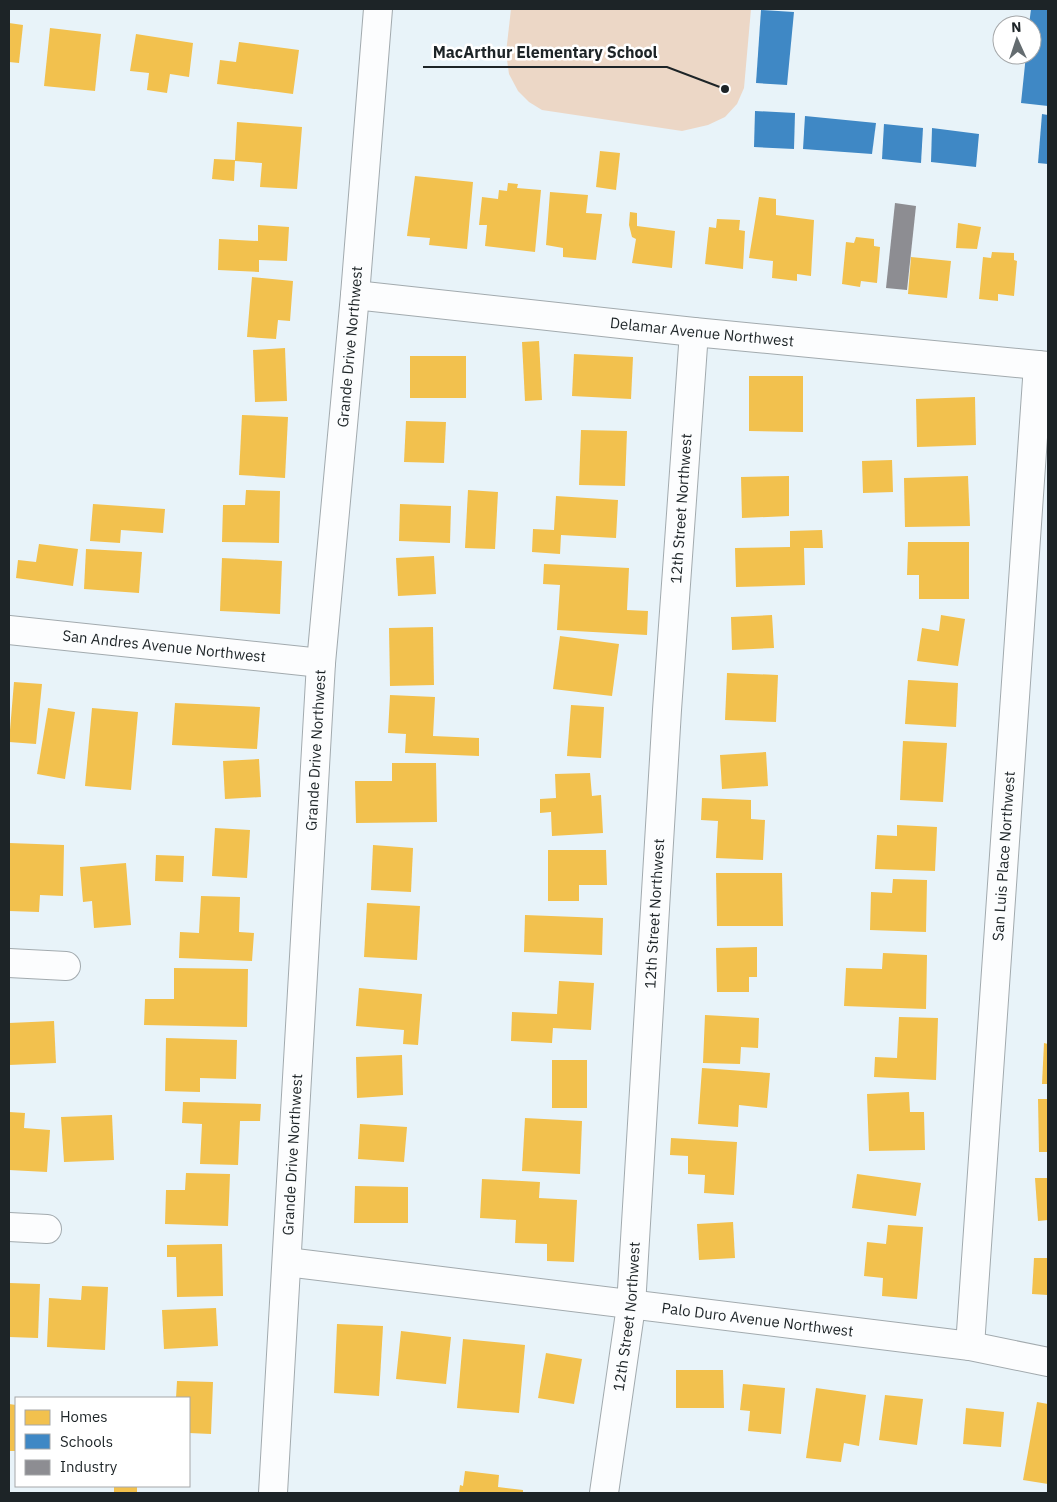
<svg xmlns="http://www.w3.org/2000/svg" width="1057" height="1502" font-family="'IBM Plex Sans',sans-serif">
  <rect width="100%" height="100%" fill="#e8f3f9"/>
  <polygon fill="#ecd7c6" points="511,9 751,9 744,88 737,104 725,117 708,125 682,131 542,110 529,102 518,91 509,74 506,53"/>
  <g fill="#f2c14e">
    <polygon points="9,23 23,25 19,63 9,62"/>
    <polygon points="50,28 101,34 95,91 44,86"/>
    <polygon points="136,34 193,43 189,77 170,74 167,93 147,90 149,73 130,71"/>
    <polygon points="239,42 299,50 293,94 217,84 220,60 236,62"/>
    <polygon points="237,122 302,127 297,189 260,187 262,163 235,161 234,181 212,179 214,159 235,160"/>
    <polygon points="600,151 620,153 616,190 596,187"/>
    <polygon points="415,176 473,182 467,249 429,245 430,238 407,236"/>
    <polygon points="508,183 518,184 517,188 541,190 535,252 485,246 487,225 479,225 482,197 498,199 499,190 507,191"/>
    <polygon points="550,192 588,195 586,213 602,214 596,260 563,257 563,248 546,245"/>
    <polygon points="759,197 776,199 776,215 814,220 811,276 797,274 797,281 772,278 773,261 749,258"/>
    <polygon points="630,212 637,213 637,226 675,231 672,268 632,263 636,239 632,237 629,225"/>
    <polygon points="717,219 740,220 739,230 745,231 743,269 705,264 709,227 716,228"/>
    <polygon points="958,223 981,227 977,249 956,248"/>
    <polygon points="258,225 289,227 287,261 259,260 259,272 218,270 219,239 258,241"/>
    <polygon points="856,237 874,239 874,246 880,247 877,283 861,281 860,287 842,284 846,242 854,243"/>
    <polygon points="992,252 1014,253 1014,260 1017,261 1014,296 998,294 998,301 979,299 983,257 991,258"/>
    <polygon points="911,257 951,261 947,298 908,294"/>
    <polygon points="252,277 293,281 290,321 278,320 276,339 247,337"/>
    <polygon points="539,341 542,400 525,401 522,342"/>
    <polygon points="285,348 287,401 255,402 253,350"/>
    <polygon points="574,354 633,357 631,399 572,396"/>
    <rect x="410" y="356" width="56" height="42"/>
    <polygon points="749,376 803,376 803,432 749,431"/>
    <polygon points="975,397 976,445 917,447 916,399"/>
    <polygon points="242,415 288,417 285,478 239,475"/>
    <polygon points="406,421 446,422 444,463 404,462"/>
    <polygon points="581,430 627,431 625,486 579,485"/>
    <polygon points="892,460 893,492 863,493 862,461"/>
    <polygon points="789,476 789,516 742,518 741,477"/>
    <polygon points="968,476 970,526 905,527 904,478"/>
    <polygon points="246,490 280,491 279,543 222,542 223,505 245,505"/>
    <polygon points="468,490 498,492 495,549 465,548"/>
    <polygon points="556,496 618,500 616,538 561,535 560,554 532,552 533,529 554,530"/>
    <polygon points="93,504 165,509 163,533 121,530 120,543 90,541"/>
    <polygon points="400,504 451,506 450,543 399,541"/>
    <polygon points="822,530 823,548 804,548 805,585 736,587 735,548 790,547 790,531"/>
    <polygon points="908,542 969,542 969,599 919,599 919,575 907,575"/>
    <polygon points="39,544 78,549 73,586 16,578 18,560 36,562"/>
    <polygon points="86,549 142,552 139,593 84,589"/>
    <polygon points="434,556 436,594 398,596 396,558"/>
    <polygon points="222,558 282,561 280,614 220,611"/>
    <polygon points="544,564 629,568 627,610 648,611 647,635 557,630 560,585 543,584"/>
    <polygon points="772,615 774,648 732,650 731,617"/>
    <polygon points="941,615 965,619 958,666 917,661 922,628 939,631"/>
    <polygon points="433,627 434,685 390,686 389,628"/>
    <polygon points="560,636 619,644 612,696 553,689"/>
    <polygon points="727,673 778,675 776,722 725,720"/>
    <polygon points="908,680 958,683 956,727 905,724"/>
    <polygon points="14,682 42,684 36,744 9,742"/>
    <polygon points="390,695 435,697 433,736 479,738 479,756 405,753 406,734 388,733"/>
    <polygon points="175,703 260,707 257,749 172,745"/>
    <polygon points="571,705 604,707 601,758 567,756"/>
    <polygon points="48,708 75,712 65,779 37,774"/>
    <polygon points="92,708 138,712 131,790 85,786"/>
    <polygon points="903,741 947,743 943,802 900,800"/>
    <polygon points="766,752 768,786 722,789 720,755"/>
    <polygon points="259,759 261,797 225,799 223,761"/>
    <polygon points="392,763 436,763 437,822 356,823 355,781 392,781"/>
    <polygon points="590,773 592,796 601,795 603,833 552,836 551,812 540,813 540,799 556,798 555,774"/>
    <polygon points="702,798 751,800 751,819 765,820 763,860 716,858 718,821 701,820"/>
    <polygon points="897,825 937,827 935,871 875,869 877,835 897,836"/>
    <polygon points="215,828 250,830 247,878 212,876"/>
    <polygon points="9,843 64,845 63,896 40,895 39,912 9,911"/>
    <polygon points="373,845 413,848 411,892 371,890"/>
    <polygon points="548,850 606,850 607,885 579,885 579,901 548,901"/>
    <polygon points="156,855 184,856 183,882 155,881"/>
    <polygon points="126,863 131,925 94,928 92,901 83,902 80,867"/>
    <polygon points="716,873 782,873 783,926 717,926"/>
    <polygon points="893,879 927,880 926,932 870,930 871,892 892,893"/>
    <polygon points="201,896 240,897 239,932 254,933 252,961 179,958 180,932 199,933"/>
    <polygon points="367,903 420,906 417,960 364,957"/>
    <polygon points="525,915 603,918 602,955 524,952"/>
    <polygon points="757,947 757,977 749,977 749,992 717,992 716,948"/>
    <polygon points="883,953 927,955 926,1009 844,1006 846,968 882,969"/>
    <polygon points="174,968 248,969 247,1027 144,1025 145,999 174,999"/>
    <polygon points="559,981 594,983 591,1030 553,1028 552,1043 511,1041 512,1012 557,1014"/>
    <polygon points="359,988 422,994 418,1045 403,1044 404,1030 356,1026"/>
    <polygon points="705,1015 759,1018 758,1048 741,1047 740,1064 703,1063"/>
    <polygon points="899,1017 938,1018 936,1080 874,1077 875,1057 897,1058"/>
    <polygon points="54,1021 56,1063 9,1065 9,1023"/>
    <polygon points="166,1038 237,1040 236,1079 200,1078 200,1092 165,1091"/>
    <polygon points="1044,1043 1048,1044 1048,1084 1042,1084"/>
    <polygon points="402,1055 403,1095 357,1098 356,1057"/>
    <rect x="552" y="1060" width="35" height="48"/>
    <polygon points="702,1068 770,1073 767,1108 739,1105 738,1127 698,1124"/>
    <polygon points="909,1092 910,1112 924,1112 925,1150 869,1151 867,1094"/>
    <polygon points="1038,1099 1048,1099 1048,1152 1039,1152"/>
    <polygon points="183,1102 261,1104 260,1121 240,1121 238,1165 200,1164 202,1124 182,1123"/>
    <polygon points="9,1112 25,1113 24,1128 50,1130 47,1172 9,1170"/>
    <polygon points="112,1115 114,1160 64,1162 61,1117"/>
    <polygon points="525,1118 582,1121 580,1174 522,1171"/>
    <polygon points="360,1124 407,1127 404,1162 358,1159"/>
    <polygon points="671,1138 737,1142 734,1195 704,1193 705,1175 688,1174 688,1156 670,1155"/>
    <polygon points="186,1173 230,1174 228,1226 165,1224 166,1190 185,1190"/>
    <polygon points="857,1174 921,1183 916,1216 852,1208"/>
    <polygon points="1035,1178 1048,1178 1048,1220 1038,1221"/>
    <polygon points="482,1179 540,1182 539,1198 577,1200 574,1262 547,1261 547,1244 515,1243 516,1220 480,1218"/>
    <polygon points="355,1186 408,1187 408,1223 354,1223"/>
    <polygon points="733,1222 735,1258 699,1260 697,1224"/>
    <polygon points="888,1225 923,1227 917,1299 882,1296 883,1278 864,1276 867,1242 886,1244"/>
    <polygon points="222,1244 223,1296 177,1297 176,1257 167,1257 167,1245"/>
    <polygon points="1034,1258 1048,1258 1048,1295 1032,1294"/>
    <polygon points="9,1283 40,1284 38,1338 9,1337"/>
    <polygon points="82,1286 108,1287 105,1350 47,1347 49,1298 81,1300"/>
    <polygon points="216,1308 218,1346 164,1349 162,1310"/>
    <polygon points="337,1324 383,1326 379,1396 334,1393"/>
    <polygon points="401,1331 451,1337 446,1384 396,1379"/>
    <polygon points="463,1339 525,1345 519,1413 457,1408"/>
    <polygon points="546,1353 582,1359 574,1404 538,1398"/>
    <polygon points="676,1370 723,1370 724,1408 676,1408"/>
    <polygon points="177,1381 213,1382 211,1434 189,1433 189,1398 176,1398"/>
    <polygon points="743,1384 785,1388 781,1434 748,1431 750,1411 740,1410"/>
    <polygon points="816,1388 866,1395 859,1446 844,1443 841,1462 806,1458"/>
    <polygon points="885,1395 923,1399 917,1445 879,1440"/>
    <polygon points="1037,1402 1048,1404 1048,1484 1023,1480"/>
    <polygon points="9,1404 16,1405 16,1451 9,1451"/>
    <polygon points="966,1408 1004,1412 1001,1447 963,1444"/>
    <polygon points="465,1471 499,1475 498,1487 523,1490 523,1493 459,1493 460,1485 463,1486"/>
    <rect x="114" y="1486" width="23" height="7"/>
  </g>
  <g fill="#3f88c5">
    <polygon points="1031,9 1048,9 1048,106 1021,103 1026,55 1032,55 1032,25 1029,25"/>
    <polygon points="761,10 794,12 787,85 756,83"/>
    <polygon points="755,111 795,113 794,149 754,147"/>
    <polygon points="1042,114 1048,115 1048,164 1038,163"/>
    <polygon points="805,116 876,123 872,154 803,149"/>
    <polygon points="884,124 923,128 921,163 882,159"/>
    <polygon points="932,128 979,134 976,167 931,162"/>
  </g>
  <polygon fill="#8d8d92" points="895,203 916,206 907,290 886,288"/>
  <g fill="none" stroke-linecap="round" stroke-linejoin="round">
    <defs>
      <g id="minor">
        <path id="s1" d="M355,295L694,332L1048,366"/>
        <path id="s2" d="M9,630L321,663"/>
        <polyline points="9,963 66,966"/>
        <polyline points="9,1227 47,1229"/>
        <path id="s3" d="M287,1262L970,1346L1048,1362"/>
        <path id="s4" d="M970,1346L1038,365"/>
        <path id="s5" d="M273,1493L321,663L355,295L378,9"/>
        <path id="s6" d="M604,1493L631,1306L667,710L694,332"/>
      </g>
    </defs>
    <use href="#minor" stroke="#a2aaae" stroke-width="30"/>
    <use href="#minor" stroke="#fcfdfe" stroke-width="28"/>
  </g>
  <g text-anchor="middle" stroke-width="5" stroke-linejoin="round" paint-order="stroke">
    <g font-size="15" fill="#1d2427" stroke="#fff">
      <text dy="5" stroke="none"><textPath href="#s1" startOffset="349">Delamar Avenue Northwest</textPath></text>
      <text dy="5" stroke="none"><textPath href="#s5" startOffset="1149">Grande Drive Northwest</textPath></text>
      <text dy="5" stroke="none"><textPath href="#s6" startOffset="988">12th Street Northwest</textPath></text>
      <text dy="5" stroke="none"><textPath href="#s2" startOffset="156">San Andres Avenue Northwest</textPath></text>
      <text dy="5" stroke="none"><textPath href="#s5" startOffset="744">Grande Drive Northwest</textPath></text>
      <text dy="5" stroke="none"><textPath href="#s4" startOffset="491">San Luis Place Northwest</textPath></text>
      <text dy="5" stroke="none"><textPath href="#s6" startOffset="582">12th Street Northwest</textPath></text>
      <text dy="5" stroke="none"><textPath href="#s5" startOffset="339">Grande Drive Northwest</textPath></text>
      <text dy="5" stroke="none"><textPath href="#s6" startOffset="178">12th Street Northwest</textPath></text>
      <text dy="5" stroke="none"><textPath href="#s3" startOffset="474">Palo Duro Avenue Northwest</textPath></text>
    </g>
  </g>
  <path fill="none" stroke="#1d2427" stroke-width="2" d="M725 89L667 67H423"/>
  <circle fill="#1d2427" stroke="#fff" stroke-width="2" cx="725" cy="89" r="5"/>
  <g font-size="16" text-anchor="middle" font-weight="bold" fill="#1d2427" stroke="#fff" stroke-width="5" stroke-linejoin="round" paint-order="stroke">
    <text x="545" y="58">MacArthur Elementary School</text>
  </g>
  <rect width="1057" height="1502" fill="none" stroke="#1d2427" stroke-width="20"/>
  <rect x="15" y="1397" width="175" height="90" fill="#ffffff" stroke="#a5a7a9"/>
  <rect x="25" y="1410" width="25" height="15" fill="#f2c14e" stroke="#a5a7a9"/>
  <text x="60" y="1422" font-size="15" fill="#1d2427">Homes</text>
  <rect x="25" y="1434" width="25" height="15" fill="#3f88c5" stroke="#a5a7a9"/>
  <text x="60" y="1447" font-size="15" fill="#1d2427">Schools</text>
  <rect x="25" y="1460" width="25" height="15" fill="#8d8d92" stroke="#a5a7a9"/>
  <text x="60" y="1472" font-size="15" fill="#1d2427">Industry</text>
  <g transform="translate(1017 40) rotate(357)"><circle r="24" fill="#ffffff" stroke="#a5a7a9"/>
  <path d="M0-4L9 19L0 12L-9 19Z" fill="#646c70"/>
  <text y="-8" font-size="14" font-weight="bold" text-anchor="middle" fill="#1d2427">N</text>
  </g>
</svg>
